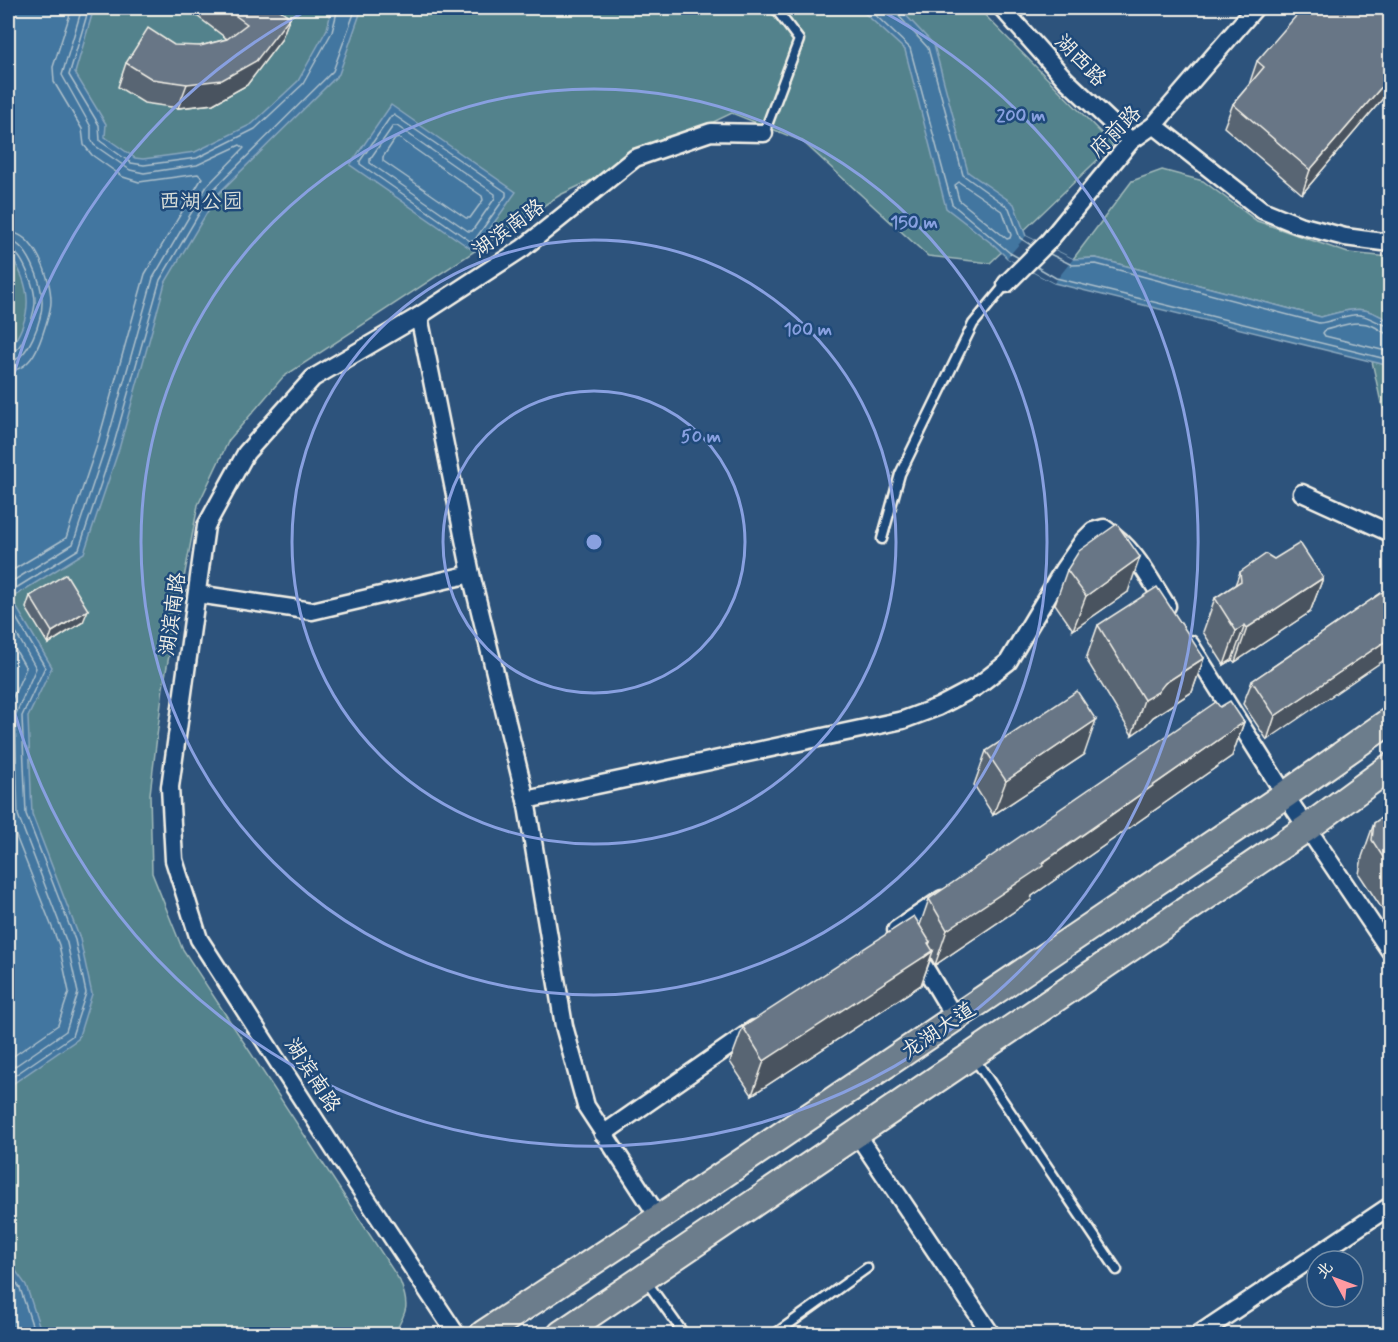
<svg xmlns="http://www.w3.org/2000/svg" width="1398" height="1342" font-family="Mynerve,'LXGW WenKai TC',sans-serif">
  <rect width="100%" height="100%" fill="#2d537c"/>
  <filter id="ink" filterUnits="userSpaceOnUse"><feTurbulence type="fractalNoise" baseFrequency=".0167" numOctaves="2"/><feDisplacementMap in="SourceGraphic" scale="12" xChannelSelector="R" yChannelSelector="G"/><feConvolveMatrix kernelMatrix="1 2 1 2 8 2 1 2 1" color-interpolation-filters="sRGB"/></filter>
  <g filter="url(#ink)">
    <g fill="#52828c" stroke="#a3baba" stroke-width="1.5">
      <path d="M8,8H978L1113,145L990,263L928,256L802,141L732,113L560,195L283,377L229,440L198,505L163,687L150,794L152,873L182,948L400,1281C410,1307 407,1311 394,1334H8Z"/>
      <path d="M1162,170L1203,181L1257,221L1348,253L1390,257V322C1363,303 1351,309 1321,317L1096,258L1073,259L1132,181Z"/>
      <polygon points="1372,361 1390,366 1390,418 1381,403"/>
    </g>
    <g fill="#4376a0" stroke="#8aa7bd" stroke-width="1.5">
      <path d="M8,8H94L75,73L106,124L105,137L135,158L143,159L195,152L252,124L298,81L327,29L332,8H362L339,74L218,194L165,283L119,449L84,553L11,598L52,667L28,717L32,814L80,939L92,994L78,1039L8,1087V351C34,317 33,286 8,252Z"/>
      <path d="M859,8H899L934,45L968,172L1014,204L1026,236L1073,259L1096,258L1321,317C1351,309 1363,303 1390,322V366L1054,283L1007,258L995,246L946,208L905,50Z"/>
      <polygon points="391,105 516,192 474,251 350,165"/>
      <polygon points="8,1260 26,1285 42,1334 8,1334"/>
    </g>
    <polygon fill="#2d537c" points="1026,236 1073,259 1054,283 1007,258"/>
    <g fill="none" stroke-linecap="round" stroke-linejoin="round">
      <g stroke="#adc0cb" stroke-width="1.5">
        <polyline points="89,8 69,75 99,125 100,141 131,163 144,165 197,158 255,129 303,84 332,32 338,8"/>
        <polyline points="868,8 910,48 952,204 1010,253 1019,258"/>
        <polyline points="895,8 897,14 928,48 963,175 1009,208 1020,238 1031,245"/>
        <polygon points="394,115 506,192 506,196 474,241 470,241 360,164 360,161 391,116"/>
        <polygon points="393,126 397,126 495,194 495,198 472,231 468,231 370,163 370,159"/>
        <polygon points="399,138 482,196 483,200 470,218 466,218 383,161 383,157 395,139"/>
        <polygon points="959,182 1003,212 1011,235 1010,238 1007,239 959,200 955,185"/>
        <path d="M8,232C35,233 51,278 51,301C51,309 48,317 46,324C40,344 32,370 8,371"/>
        <path d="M8,241C28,242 42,283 42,301C43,319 28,361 8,362"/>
        <path d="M8,249C22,250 36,290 35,304C33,318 23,352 8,354"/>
        <path d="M1050,254L1072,265L1096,264L1319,323C1331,322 1342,316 1353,315C1367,313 1378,325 1390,326"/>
        <polyline points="1037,267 1056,278 1390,360"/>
        <path d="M1390,334C1383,334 1380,329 1373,326C1357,319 1341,326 1325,330L1323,333L1325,336L1390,352"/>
        <polyline points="8,573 66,538 98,442 145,274 202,178 198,174 139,182 123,177 92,155 84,145 82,129 54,82 53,67 72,8"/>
        <polyline points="8,584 73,544 106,445 153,278 207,186 244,148 240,145 197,165 144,173 130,170 94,145 91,139 91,127 62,75 82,8"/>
        <polyline points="8,593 79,549 113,447 160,280 213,190 333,71 356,8"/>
        <polyline points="8,604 45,667 22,716 26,814 75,940 86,993 72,1036 8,1080"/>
        <polyline points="8,619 36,668 15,716 18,815 67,943 78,993 66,1031 8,1071"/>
        <polyline points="8,637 26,668 8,708"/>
        <polyline points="8,769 10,821 59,945 69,992 58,1025 8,1060"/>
        <polyline points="8,1270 20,1288 35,1334"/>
      </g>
      <defs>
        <g id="lane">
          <polyline points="764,133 799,40 775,8"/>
          <polyline points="882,539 900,474 973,324 1006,284"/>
          <polyline points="974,1058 1117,1270"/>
          <polyline points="646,1281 684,1334"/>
          <polyline points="775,1334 867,1268"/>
        </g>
        <g id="street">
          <polyline points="1002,8 1066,80 1131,141"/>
          <polyline points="1154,125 1262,210 1299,225 1345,237 1390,243"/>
          <polyline points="1006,284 1048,242 1131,141 1154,125 1255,8"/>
          <polyline points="419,316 471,574 526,800 564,1026 586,1106 659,1218"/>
          <polyline points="1302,493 1390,533"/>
          <polyline points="197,594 312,611 471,574"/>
          <polyline points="1190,644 1285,795 1390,951"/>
          <path d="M526,800L903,720L938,707L976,687L1008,662L1063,570L1083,541L1093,531L1104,528C1134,547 1149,578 1167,606"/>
          <polyline points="896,930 942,899"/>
          <polyline points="915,951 955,1018"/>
          <polyline points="603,1134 754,1029"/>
          <polyline points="857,1134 991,1334"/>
          <polyline points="456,1334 341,1160 199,939 174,860 170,787 206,526 246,453 313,378 419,316 523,248 635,158 711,132 764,133"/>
          <polyline points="1199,1334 1390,1206"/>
        </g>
        <g id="primary">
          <polyline points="483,1334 659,1218 1285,795 1390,721"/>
          <polyline points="561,1334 1307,828 1390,767"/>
        </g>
      </defs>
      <use href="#lane" stroke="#f4f1e8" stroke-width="13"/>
      <use href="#street" stroke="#f4f1e8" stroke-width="21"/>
      <use href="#primary" stroke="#f4f1e8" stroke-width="30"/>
      <use href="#lane" stroke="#1f4a7a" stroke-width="8"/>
      <use href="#street" stroke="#1f4a7a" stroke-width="16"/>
      <use href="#primary" stroke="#6c7d8c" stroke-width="26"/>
    </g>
    <g fill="#596573" stroke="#f4f1e8" stroke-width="1.5">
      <polygon points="195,8 277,8 290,17 281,40 247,85 213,104 178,108 144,103 118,87 126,63 200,46 227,39 193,13"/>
      <polygon points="1390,8 1390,90 1302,194 1224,127 1233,104 1249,85 1257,61"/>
      <polygon points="1274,559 1323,578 1310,612 1235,662 1232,660 1224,665 1203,632 1215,598 1235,585 1240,572"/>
      <polygon points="1067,570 1128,592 1073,630 1055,604"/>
      <polygon points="1390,587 1267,740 1243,704 1252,681"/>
      <polygon points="30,596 83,622 48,644 26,608"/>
      <polygon points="1098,625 1204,658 1192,692 1153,717 1145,726 1132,735 1086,659"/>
      <polygon points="1220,707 1244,722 1232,756 1032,896 1031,900 935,965 931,958 921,985 752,1095 730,1062 743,1027 920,925 929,899"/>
      <polygon points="986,751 1084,755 993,815 974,785"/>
      <polygon points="1390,812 1390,921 1359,874 1362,857 1374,823"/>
    </g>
    <g fill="#48535e" stroke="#f4f1e8" stroke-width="1.5">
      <polygon points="290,17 281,40 247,85 213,104 178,108 187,84"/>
      <polygon points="1390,77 1390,90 1302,194 1310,170"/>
      <polygon points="1140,557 1128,592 1073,630 1086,596"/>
      <polygon points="1323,578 1310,612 1235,662 1247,628"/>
      <polygon points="88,610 83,622 48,644 52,632"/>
      <polygon points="1245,625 1232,660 1224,665 1236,631"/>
      <polygon points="1390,638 1390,656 1267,740 1275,716"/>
      <polygon points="1204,658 1192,692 1153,717 1145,726 1132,735 1144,700 1165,683"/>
      <polygon points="1096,720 1084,755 993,815 1006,781"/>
      <polygon points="1244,722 1232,756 1032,896 1031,900 935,965 947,930"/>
      <polygon points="930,942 925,957 933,951 921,985 752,1095 764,1061"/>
    </g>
    <g fill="#677686" stroke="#f4f1e8" stroke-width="1.5">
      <polygon points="225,8 277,8 290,17 256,61 222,80 187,84 152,79 126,63 148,28 174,45 200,46 227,39 247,24"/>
      <polygon points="1303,8 1390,8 1390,77 1310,170 1233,104 1264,67 1257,61"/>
      <polygon points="1117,524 1140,557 1086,596 1067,570 1079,551"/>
      <polygon points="1300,543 1323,578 1247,628 1245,625 1236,631 1215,598 1241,581 1240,572 1266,554 1274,559"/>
      <polygon points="66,574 88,610 52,632 30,596"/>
      <polygon points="1157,587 1204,658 1165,683 1158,692 1144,700 1098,625"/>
      <polygon points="1390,587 1390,638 1275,716 1252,681"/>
      <polygon points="1077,691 1096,720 1006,781 986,751"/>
      <polygon points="1230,701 1244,722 1042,863 1043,866 947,930 929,899 1216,702 1220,707"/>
      <polygon points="1390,812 1390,868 1372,840 1374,823"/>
      <polygon points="914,916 930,942 928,943 933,951 764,1061 743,1027"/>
    </g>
  </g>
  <g fill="none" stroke="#88a0e0" stroke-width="3">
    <circle cx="594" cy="542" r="151"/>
    <circle cx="594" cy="542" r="302"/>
    <circle cx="594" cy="542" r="453"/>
    <path d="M8 396A604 604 0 0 1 310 9M878 9A604 604 0 1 1 8 688"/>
  </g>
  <g text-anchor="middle" stroke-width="5" stroke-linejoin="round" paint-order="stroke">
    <g font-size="21" fill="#f4f1e8" stroke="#1f4a7a">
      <text transform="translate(1081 60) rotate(46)" y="7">湖西路</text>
      <text transform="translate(1115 131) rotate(-45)" y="7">府前路</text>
      <text transform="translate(508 228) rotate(-36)" y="7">湖滨南路</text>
      <text transform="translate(172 614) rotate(-82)" y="7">湖滨南路</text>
      <text transform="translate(938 1030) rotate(-34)" y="7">龙湖大道</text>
      <text transform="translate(313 1075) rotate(57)" y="7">湖滨南路</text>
    </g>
    <g font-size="21" fill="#dce0da" stroke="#1f4a7a">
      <text x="201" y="208">西湖公园</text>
    </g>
  </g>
  <circle cx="594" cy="542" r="9" fill="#88a0e0" stroke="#1f4a7a" stroke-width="3"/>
  <g font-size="18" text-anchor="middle" font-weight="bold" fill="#88a0e0" stroke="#1f4a7a" stroke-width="5" stroke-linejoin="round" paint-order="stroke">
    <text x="1021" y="121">200 m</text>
    <text x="914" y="228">150 m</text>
    <text x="808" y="335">100 m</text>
    <text x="701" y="442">50 m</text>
  </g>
  <rect width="1398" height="1342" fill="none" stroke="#1f4a7a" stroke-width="30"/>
  <rect x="15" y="15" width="1368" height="1312" fill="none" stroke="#f4f1e8" stroke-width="2" filter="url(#ink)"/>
  <g transform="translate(1335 1279) rotate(311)"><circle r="28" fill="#1f4a7a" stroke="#748da6" stroke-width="1.5"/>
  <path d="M0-4.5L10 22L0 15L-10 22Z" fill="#ff9aa2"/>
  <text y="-9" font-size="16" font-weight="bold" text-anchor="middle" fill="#f4f1e8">北</text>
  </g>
</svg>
